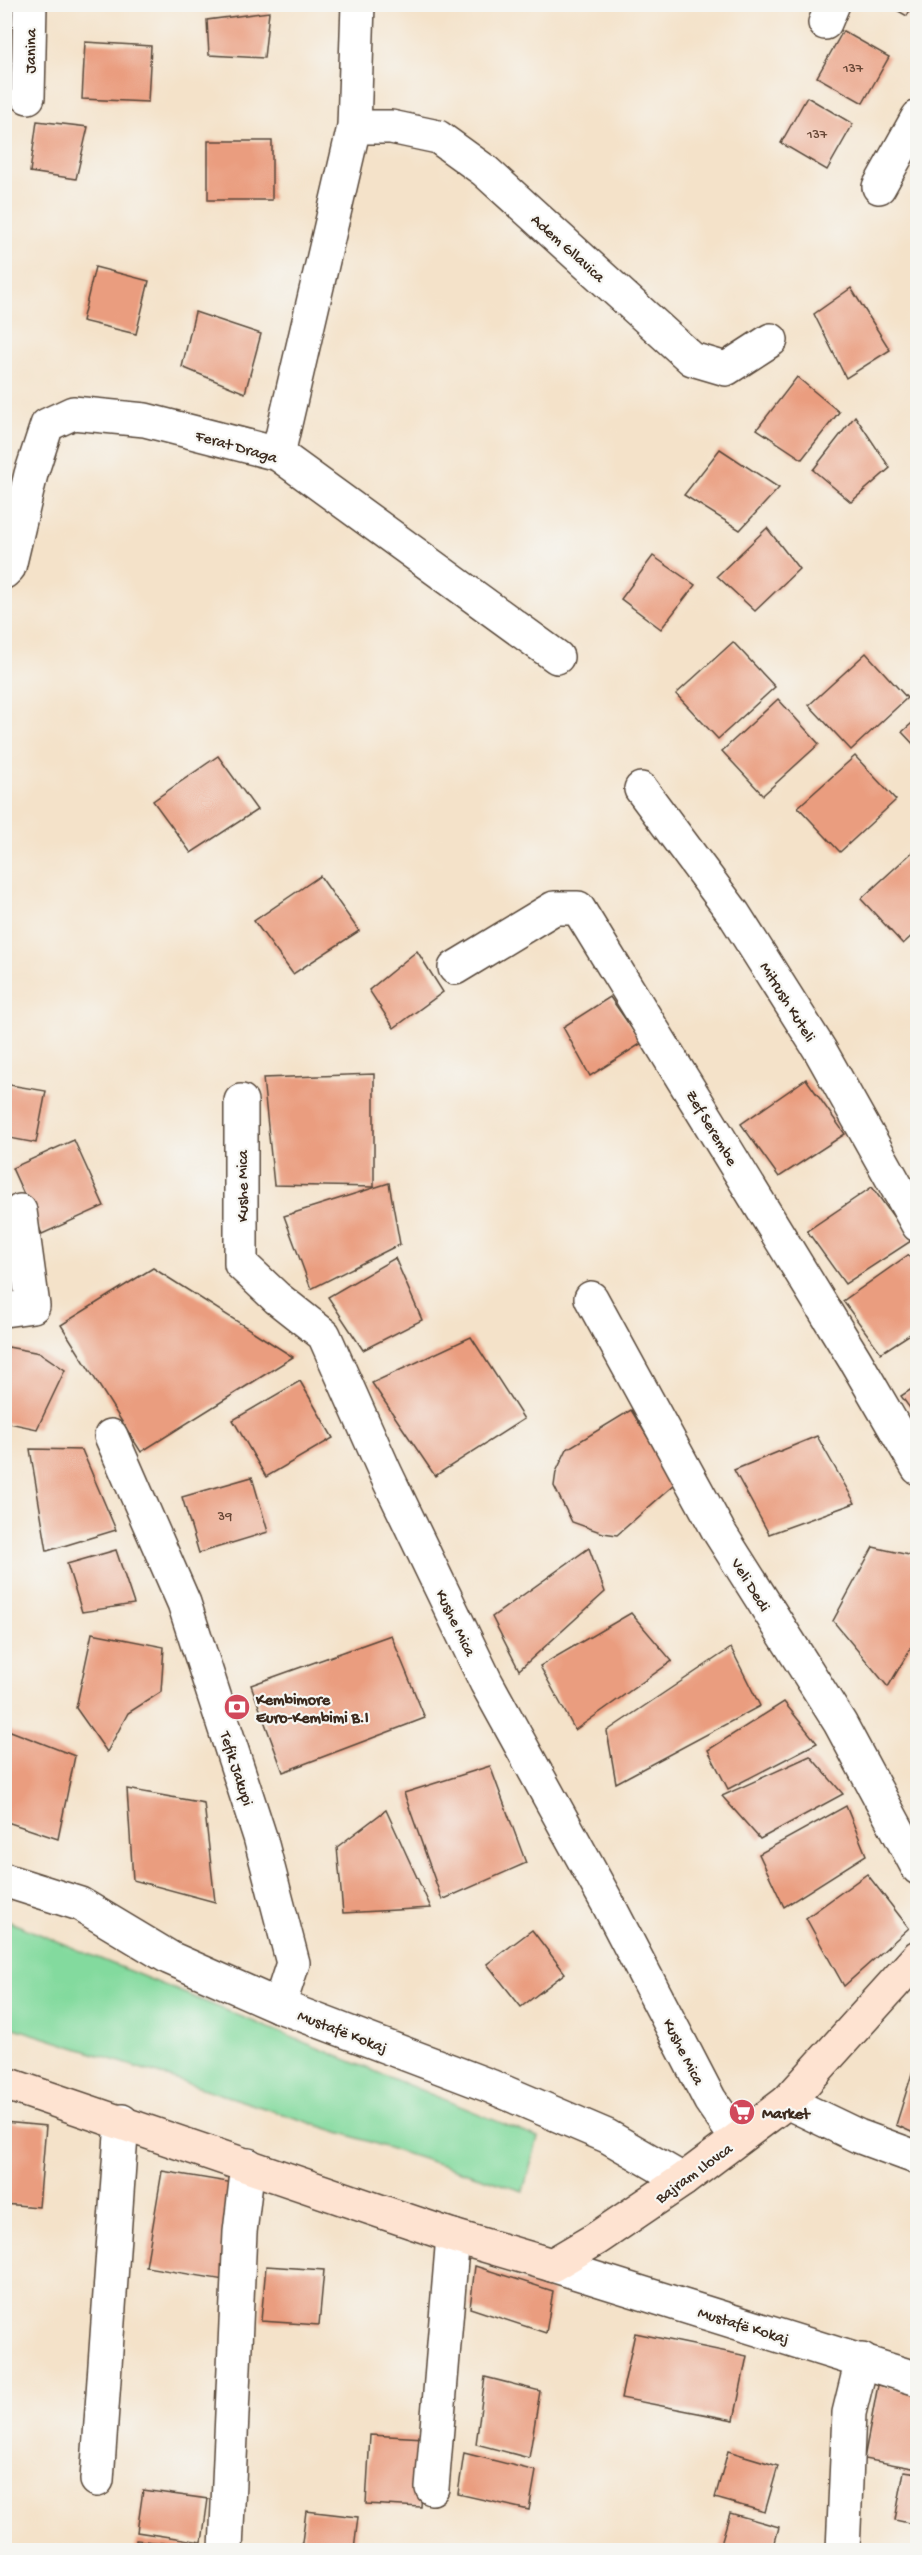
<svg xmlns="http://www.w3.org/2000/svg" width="922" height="2555" font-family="'Gochi Hand',sans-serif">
  <rect width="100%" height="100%" fill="#f6f6f2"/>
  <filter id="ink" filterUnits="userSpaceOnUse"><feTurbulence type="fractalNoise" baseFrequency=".0167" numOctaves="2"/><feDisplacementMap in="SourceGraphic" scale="12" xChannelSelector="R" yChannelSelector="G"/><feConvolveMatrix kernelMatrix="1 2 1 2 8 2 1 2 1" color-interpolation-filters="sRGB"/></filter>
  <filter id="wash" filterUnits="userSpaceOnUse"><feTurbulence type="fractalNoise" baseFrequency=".008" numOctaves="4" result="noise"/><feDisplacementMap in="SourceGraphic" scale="24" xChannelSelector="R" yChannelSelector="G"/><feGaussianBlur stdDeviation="1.35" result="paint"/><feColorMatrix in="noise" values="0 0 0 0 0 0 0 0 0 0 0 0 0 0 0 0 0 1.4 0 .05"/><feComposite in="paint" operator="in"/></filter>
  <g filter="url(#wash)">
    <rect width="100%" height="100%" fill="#f4e2c9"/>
    <polygon fill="#83da9e" stroke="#5f825e" stroke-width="1.5" points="5,1920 538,2138 523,2191 5,2025"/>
    <g id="blocks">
      <g fill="#ea9d7f">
        <polygon points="886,4 913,4 907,16"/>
        <polygon points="269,12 264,58 209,55 207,20"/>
        <polygon points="843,31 889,57 863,103 817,77"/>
        <polygon points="85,42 151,46 148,102 82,99"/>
        <polygon points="807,97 853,124 827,170 781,143"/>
        <polygon points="37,121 88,127 76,179 30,172"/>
        <rect x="208" y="141" width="64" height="59"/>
        <polygon points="95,267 149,281 136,334 82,321"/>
        <polygon points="851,288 890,350 846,378 814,314"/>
        <polygon points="195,312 261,334 245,393 182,367"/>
        <polygon points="797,377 839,412 802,459 757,429"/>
        <polygon points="855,416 890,468 851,502 813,470"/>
        <polygon points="720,449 779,488 740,530 684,495"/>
        <polygon points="767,528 799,569 755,611 717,576"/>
        <polygon points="653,556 695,585 661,629 621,599"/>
        <polygon points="733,642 775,687 718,739 676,694"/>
        <polygon points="866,653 907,698 851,750 809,705"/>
        <polygon points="778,699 819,744 763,795 722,751"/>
        <polygon points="918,718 918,749 902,732"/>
        <polygon points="218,756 257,810 191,853 153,801"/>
        <polygon points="855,756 896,800 840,852 798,807"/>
        <polygon points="918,847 918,930 903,944 861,899"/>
        <polygon points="320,876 359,931 293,974 254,921"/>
        <polygon points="417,951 443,992 394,1028 369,990"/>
        <polygon points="610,997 642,1043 590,1076 563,1027"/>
        <polygon points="374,1074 374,1187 274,1185 263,1078"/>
        <polygon points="806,1079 845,1134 779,1177 741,1124"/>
        <polygon points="4,1084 46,1091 36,1143 4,1137"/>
        <polygon points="74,1140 104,1206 42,1234 12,1168"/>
        <polygon points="389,1183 400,1244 311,1289 284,1216"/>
        <polygon points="872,1187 911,1241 845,1284 807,1231"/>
        <polygon points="908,1255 918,1269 918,1329 881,1353 843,1301"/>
        <polygon points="395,1258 422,1320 363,1350 328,1297"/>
        <polygon points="153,1268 293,1357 141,1452 61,1325"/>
        <polygon points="471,1337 524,1419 435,1476 372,1383"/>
        <polygon points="8,1347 40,1353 65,1370 37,1429 4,1422 4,1353"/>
        <polygon points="300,1381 333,1438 266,1477 233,1420"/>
        <polygon points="918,1385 918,1419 901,1396"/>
        <polygon points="631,1410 676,1483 617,1535 603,1533 572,1522 554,1486 556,1472 567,1449"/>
        <polygon points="817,1436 855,1503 769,1534 734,1470"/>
        <polygon points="30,1449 82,1450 116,1530 47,1551"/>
        <polygon points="252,1477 268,1532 199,1553 182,1497"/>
        <polygon points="873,1547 918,1557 918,1636 888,1687 833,1621"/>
        <polygon points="589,1548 605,1592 519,1670 492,1617"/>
        <polygon points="116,1550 134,1604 82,1612 67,1564"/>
        <polygon points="631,1613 672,1661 575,1730 540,1666"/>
        <polygon points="92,1633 164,1647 161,1692 128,1713 107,1752 76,1708"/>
        <polygon points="391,1635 425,1718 283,1772 251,1685"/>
        <polygon points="731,1648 760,1706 616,1783 607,1731"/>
        <polygon points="784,1702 817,1743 728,1789 708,1750"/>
        <polygon points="8,1730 75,1756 58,1839 4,1821 4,1746"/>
        <polygon points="810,1756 843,1794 760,1839 722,1796"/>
        <polygon points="490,1766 526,1863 442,1900 404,1793"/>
        <polygon points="127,1789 204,1803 215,1902 133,1880"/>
        <polygon points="846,1806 866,1855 784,1907 759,1854"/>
        <polygon points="386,1810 431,1908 343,1913 337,1847"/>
        <polygon points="867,1874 909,1928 844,1986 806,1918"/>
        <polygon points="532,1930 565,1973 521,2007 487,1964"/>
        <polygon points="914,2067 918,2067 918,2135 896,2125"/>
        <polygon points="4,2122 46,2126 39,2207 4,2204"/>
        <polygon points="162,2171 240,2184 224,2280 146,2267"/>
        <polygon points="266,2266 324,2270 319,2325 261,2321"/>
        <polygon points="475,2266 553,2291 546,2333 470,2308"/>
        <polygon points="635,2333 747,2356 734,2420 621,2398"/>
        <polygon points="485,2377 540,2391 529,2458 476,2444"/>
        <polygon points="878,2385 918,2393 918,2469 864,2459"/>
        <polygon points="370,2435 425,2438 421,2507 366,2504"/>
        <polygon points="728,2451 778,2466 765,2512 715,2498"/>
        <polygon points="464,2453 536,2471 529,2510 458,2494"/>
        <polygon points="904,2471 918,2473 918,2525 895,2520"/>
        <polygon points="143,2490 208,2499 202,2542 137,2532"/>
        <polygon points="306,2511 358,2517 354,2550 301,2550"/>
        <polygon points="730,2513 779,2527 773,2550 719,2550"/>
        <polygon points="136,2540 199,2547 199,2550 135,2550"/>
      </g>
    </g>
  </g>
  <g filter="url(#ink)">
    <use href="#blocks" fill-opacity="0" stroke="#574638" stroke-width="1.5"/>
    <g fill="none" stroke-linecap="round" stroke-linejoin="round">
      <defs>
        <g id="street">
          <polyline points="825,23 833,4"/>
          <polyline points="28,97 30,4"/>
          <polyline points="354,127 391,127 438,137 485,171 692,359 726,369 771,340"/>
          <polyline points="879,187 918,117"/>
          <polyline points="278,454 354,127 358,4"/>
          <polyline points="4,572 9,567 31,474 47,425 73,413 145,420 278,454 557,657"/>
          <polyline points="641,789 734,914 820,1050 918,1225"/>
          <polyline points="455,968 554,908 578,908 855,1360 918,1468"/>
          <polyline points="241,1101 241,1264 277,1298 324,1335 385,1472 486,1682 607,1902 710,2100 737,2139"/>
          <polyline points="591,1298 718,1530 840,1723 918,1868"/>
          <polyline points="4,1310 33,1306 20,1211"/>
          <polyline points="111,1436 184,1603 260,1837 293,1963 279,2006"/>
          <polyline points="4,1880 80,1904 170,1958 279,2006 490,2086 607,2136 683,2180"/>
          <polyline points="787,2102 858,2136 918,2158"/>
          <polyline points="552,2265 918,2379"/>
          <polyline points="97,2480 122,2121"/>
          <polyline points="432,2488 453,2236"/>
          <polyline points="226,2550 240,2232 248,2165"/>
          <polyline points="843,2550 849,2413 862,2360"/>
        </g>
        <polyline id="secondary" points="4,2083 453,2236 552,2265 596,2239 683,2180 787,2102 918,1957"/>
      </defs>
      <use href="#street" stroke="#574638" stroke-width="36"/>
      <use href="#secondary" stroke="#574638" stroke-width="36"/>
      <use href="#street" stroke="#fff" stroke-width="33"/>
      <use href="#secondary" stroke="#fee3d1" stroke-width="33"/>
    </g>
  </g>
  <defs>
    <symbol id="bank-disc" viewBox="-11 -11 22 22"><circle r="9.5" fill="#d1495b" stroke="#f6f6f2"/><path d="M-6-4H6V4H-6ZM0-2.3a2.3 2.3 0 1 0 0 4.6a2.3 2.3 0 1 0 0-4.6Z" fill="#fff"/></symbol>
    <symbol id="supermarket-disc" viewBox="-11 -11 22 22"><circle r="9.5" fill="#d1495b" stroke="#f6f6f2"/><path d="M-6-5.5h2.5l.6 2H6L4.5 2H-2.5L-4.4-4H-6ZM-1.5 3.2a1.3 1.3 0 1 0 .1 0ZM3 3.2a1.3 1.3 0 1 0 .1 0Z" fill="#fff"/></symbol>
  </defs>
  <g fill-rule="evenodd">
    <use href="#bank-disc" x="222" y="1692" width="30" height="30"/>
    <use href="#supermarket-disc" x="727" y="2097" width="30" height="30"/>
  </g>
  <g text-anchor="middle" stroke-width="4.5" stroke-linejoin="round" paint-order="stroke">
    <g font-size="14" fill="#674736">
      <text x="853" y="72">137</text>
      <text x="817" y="138">137</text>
      <text x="225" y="1520">39</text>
    </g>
    <g font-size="16" fill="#3b2a1e" stroke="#f6f6f2">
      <text transform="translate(29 51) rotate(-89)" y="6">Janina</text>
      <text transform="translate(569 247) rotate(42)" y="6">Adem Gllavica</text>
      <text transform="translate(237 445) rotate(16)" y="6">Ferat Draga</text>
      <text transform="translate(789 1001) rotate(58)" y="6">Mitrush Kuteli</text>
      <text transform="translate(713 1127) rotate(59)" y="6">Zef Serembe</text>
      <text transform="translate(241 1186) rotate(-90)" y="6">Kushe Mica</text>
      <text transform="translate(752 1584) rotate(58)" y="6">Veli Dedi</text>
      <text transform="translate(457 1622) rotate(64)" y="6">Kushe Mica</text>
      <text transform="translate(238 1768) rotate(72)" y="6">Tefik Jakupi</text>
      <text transform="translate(343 2030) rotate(21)" y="6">Mustafë Kokaj</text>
      <text transform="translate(685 2051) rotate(63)" y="6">Kushe Mica</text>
      <text transform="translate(693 2172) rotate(-36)" y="6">Bajram Llovca</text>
      <text transform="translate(744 2324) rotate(17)" y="6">Mustafë Kokaj</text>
    </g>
    <g font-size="16" font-weight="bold" fill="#3b2a1e" stroke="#f6f6f2" text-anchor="start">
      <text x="256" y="1704">Kembimore<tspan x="256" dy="18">Euro-Kembimi B.I</tspan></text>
      <text x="762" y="2118">Market</text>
    </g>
  </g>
  <rect width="922" height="2555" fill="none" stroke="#f6f6f2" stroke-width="24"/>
</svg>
